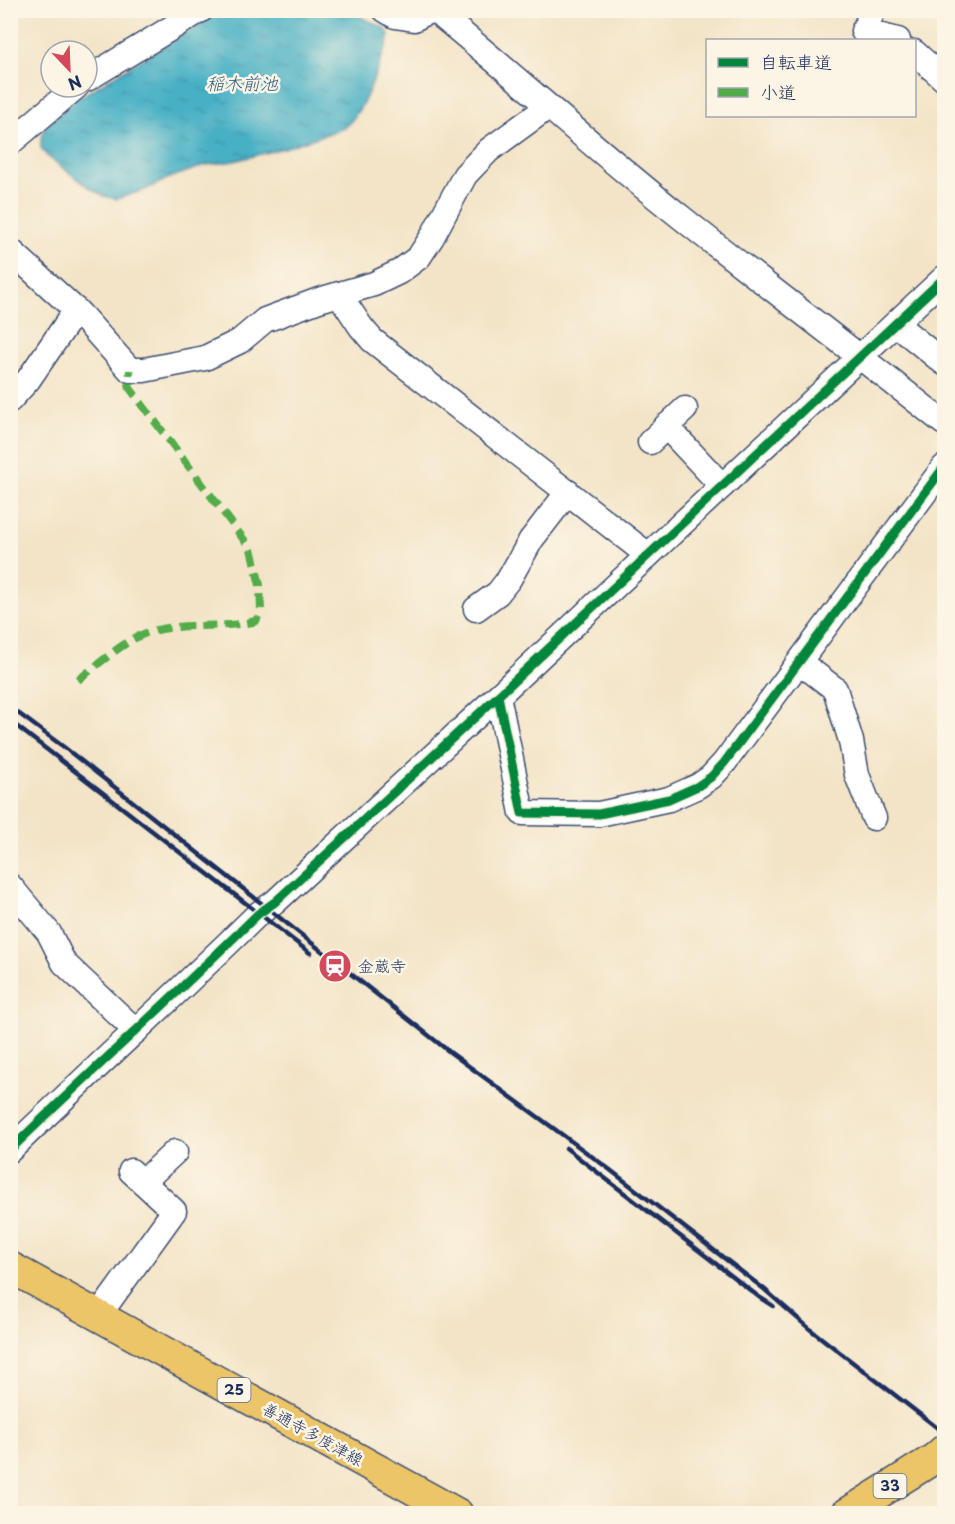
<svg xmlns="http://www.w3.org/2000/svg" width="955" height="1524" font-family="'Playpen Sans','Klee One',sans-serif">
  <defs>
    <pattern id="water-ripples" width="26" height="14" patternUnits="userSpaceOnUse" patternTransform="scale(1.5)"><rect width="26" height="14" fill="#47b0c5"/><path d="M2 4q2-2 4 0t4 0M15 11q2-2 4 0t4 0" fill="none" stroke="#3a90a3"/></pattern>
  </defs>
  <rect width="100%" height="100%" fill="#fcf5e5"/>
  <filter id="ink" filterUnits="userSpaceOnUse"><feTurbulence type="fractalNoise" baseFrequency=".0167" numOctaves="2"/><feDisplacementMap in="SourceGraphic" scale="12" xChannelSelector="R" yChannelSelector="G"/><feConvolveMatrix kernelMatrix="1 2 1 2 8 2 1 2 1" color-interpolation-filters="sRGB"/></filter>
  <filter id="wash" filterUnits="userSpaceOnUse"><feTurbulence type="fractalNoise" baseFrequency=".008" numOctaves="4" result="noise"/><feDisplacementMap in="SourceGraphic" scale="24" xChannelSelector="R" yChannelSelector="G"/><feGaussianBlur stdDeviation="1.35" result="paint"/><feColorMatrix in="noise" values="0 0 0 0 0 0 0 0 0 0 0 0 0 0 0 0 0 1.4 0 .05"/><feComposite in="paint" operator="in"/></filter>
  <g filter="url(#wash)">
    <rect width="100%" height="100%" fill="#f3e4c7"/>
    <path fill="url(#water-ripples)" stroke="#317092" stroke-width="1.5" d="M221,11H348L385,28L389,34L388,42C377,67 365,114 342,129L284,148L234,161L206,165L169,178L145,190L117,199L104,196L90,188L47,156L41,148V139L43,129L75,100Z"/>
  </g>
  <g filter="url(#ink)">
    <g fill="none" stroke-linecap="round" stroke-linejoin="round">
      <defs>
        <g id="minor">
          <polyline points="385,10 395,16 414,19 431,10"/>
          <path d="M434,10C518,78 597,151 682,218C769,288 858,354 944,423"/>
          <polyline points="874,10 863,31 898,40"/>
          <polyline points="914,52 944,79"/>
          <polyline points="87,79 201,10"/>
          <polyline points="10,143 76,87"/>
          <polyline points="10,250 80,314 130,370 144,370 205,358 240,341 265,320 319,300 374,284 399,272 419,257 432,237 465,175 489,150 548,107"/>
          <polyline points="339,294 361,327 372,340 648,555"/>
          <polyline points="896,324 944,363"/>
          <polyline points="10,400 28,380 76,310"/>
          <polyline points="666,426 722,486"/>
          <polyline points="650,442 685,409"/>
          <polyline points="476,609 498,593 509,579 531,540 568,492"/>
          <polyline points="796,666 810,670 835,689 851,741 857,775 874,818"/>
          <polyline points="498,696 522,813 599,814 669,799 698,786 711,777 724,763 944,467"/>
          <polyline points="10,886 49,933 64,963 136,1031"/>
          <path d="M10,1150C92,1070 177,994 258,914L275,902L498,696L944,278"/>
          <polyline points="143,1182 175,1152"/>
          <polyline points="99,1315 174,1211 131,1171"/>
        </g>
        <g id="major">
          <polyline points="10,1267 458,1514"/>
          <polyline points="846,1514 935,1458 944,1450"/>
        </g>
      </defs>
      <use href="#minor" stroke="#3b4a6e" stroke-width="27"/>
      <use href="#major" stroke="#3b4a6e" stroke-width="33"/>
      <use href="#minor" stroke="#fff" stroke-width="24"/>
      <use href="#major" stroke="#ecc569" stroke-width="30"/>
      <g stroke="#1b2f5e" stroke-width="4.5">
        <polyline points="10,707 65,748 451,1053 609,1169 764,1289 811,1330 944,1433"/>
        <polyline points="10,721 310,953"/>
        <polyline points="566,1148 759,1297 773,1306"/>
      </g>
      <path stroke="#52ab49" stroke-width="8" stroke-dasharray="15 8" stroke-linecap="butt" d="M78,680C98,665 122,642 146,633C182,621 220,630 256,621L261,610L260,585L251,549L129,387L130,370"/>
      <defs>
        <g id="cycleway">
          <polyline points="498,696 522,813 599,814 669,799 698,786 711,777 724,763 944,467"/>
          <path d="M10,1150C92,1070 177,994 258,914L275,902L498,696L944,278"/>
        </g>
      </defs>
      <use href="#cycleway" stroke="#fcf5e5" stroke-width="13"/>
      <use href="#cycleway" stroke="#00873e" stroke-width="9"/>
    </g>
  </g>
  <defs>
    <symbol id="station-disc" viewBox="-11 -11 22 22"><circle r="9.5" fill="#d1495b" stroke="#fcf5e5"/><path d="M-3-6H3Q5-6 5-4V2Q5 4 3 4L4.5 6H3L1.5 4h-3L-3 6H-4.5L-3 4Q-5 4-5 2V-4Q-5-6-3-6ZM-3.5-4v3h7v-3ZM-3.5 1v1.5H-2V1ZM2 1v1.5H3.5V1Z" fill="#fff"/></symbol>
  </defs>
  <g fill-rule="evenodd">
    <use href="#station-disc" x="316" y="947" width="38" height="38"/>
  </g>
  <g text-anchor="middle" stroke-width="5" stroke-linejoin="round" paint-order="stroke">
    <g fill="#fcf5e5" stroke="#5e6a86" stroke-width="1.5">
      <rect x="217.5" y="1378" width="33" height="24" rx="4.5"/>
      <rect x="873.5" y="1474" width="33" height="24" rx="4.5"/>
    </g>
    <g font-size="15" font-weight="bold" fill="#1b2f5e">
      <text x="234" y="1395">25</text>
      <text x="890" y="1491">33</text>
    </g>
    <g font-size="16" fill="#1b2f5e" stroke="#fcf5e5" text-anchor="start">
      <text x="358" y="972">金蔵寺</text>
    </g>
    <g font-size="16" fill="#1b2f5e" stroke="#fcf5e5">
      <text transform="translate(313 1434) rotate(29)" y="6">善通寺多度津線</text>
    </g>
    <g font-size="18" font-style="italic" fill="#2a5c82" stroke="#fcf5e5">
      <text x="242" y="90">稲木前池</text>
    </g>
  </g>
  <rect width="955" height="1524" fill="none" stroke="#fcf5e5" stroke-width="36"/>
  <rect x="706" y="39" width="210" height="78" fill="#fcf5e5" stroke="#a2a6af" stroke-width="1.5"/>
  <rect x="718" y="58" width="30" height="9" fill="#00873e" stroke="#a2a6af" stroke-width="1.5"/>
  <text x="760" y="69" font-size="18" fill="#1b2f5e">自転車道</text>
  <rect x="718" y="88" width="30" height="9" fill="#52ab49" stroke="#a2a6af" stroke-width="1.5"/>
  <text x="760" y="99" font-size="18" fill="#1b2f5e">小道</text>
  <g transform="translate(69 69) rotate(157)"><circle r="28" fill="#fcf5e5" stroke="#a2a6af" stroke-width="1.5"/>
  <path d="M0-4.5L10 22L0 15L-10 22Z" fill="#d1495b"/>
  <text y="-9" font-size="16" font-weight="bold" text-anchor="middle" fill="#1b2f5e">N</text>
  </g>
</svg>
